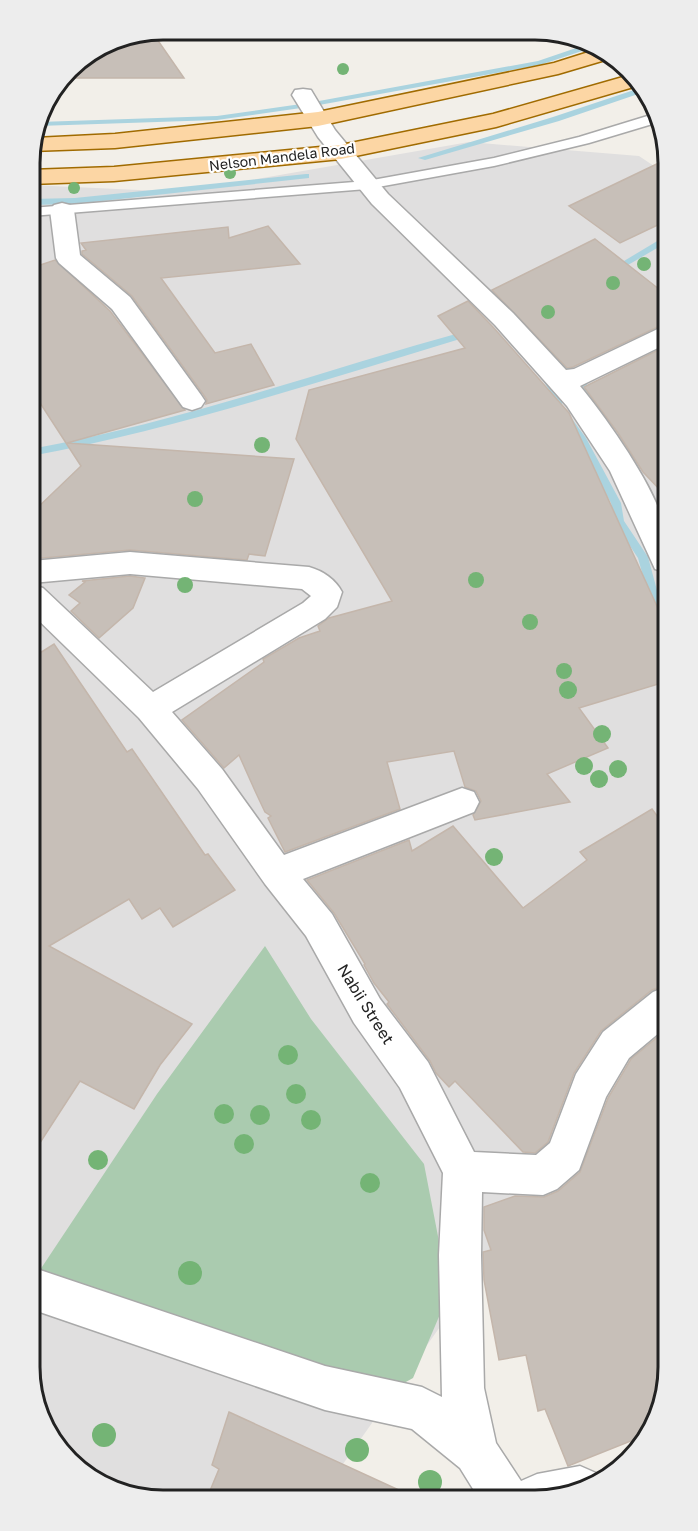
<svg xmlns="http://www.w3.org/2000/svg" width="698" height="1531" font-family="'Golos Text',sans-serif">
  <rect width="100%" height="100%" fill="#f2efe9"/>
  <polygon fill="#e0dfdf" points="469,142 639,156 663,172 666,1007 319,1498 138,1498 75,1468 35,1402 30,185 183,192"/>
  <polygon fill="#aacbaf" points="265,946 311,1019 424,1164 449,1293 413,1378 372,1401 213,1367 34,1311 34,1279 157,1094"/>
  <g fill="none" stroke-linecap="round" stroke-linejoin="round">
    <g fill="#aad3df" fill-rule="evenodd">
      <polygon points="585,45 591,48 540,65 308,107 217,120 38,126 39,122 217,116 308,103 538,61"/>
      <polygon points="637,89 641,93 559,121 425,160 418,158 553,117"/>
      <polygon points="306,174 309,174 309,178 75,204 30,205 30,199 75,198"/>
      <polygon points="664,237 664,244 616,272 613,273 609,270"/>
      <polygon points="527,320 530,321 539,334 582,376 606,416 604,418 598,418 575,380 533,338 522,323"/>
      <path d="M470,330L473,331V335C327,379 181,428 31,456V449C181,422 324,370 470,330Z"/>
      <polygon points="548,377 551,378 563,397 562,405 586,438 621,503 624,521 648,557 658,594 665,606 665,621 661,620 648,594 638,558 614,522 611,503 577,440 552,405 553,397 543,380"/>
    </g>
  </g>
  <g fill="#c7bfb8" stroke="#c4b6ab" stroke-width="1.5">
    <polygon points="152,32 184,78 65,78 75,63 107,44 119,41 118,39"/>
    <polygon points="663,161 664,222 620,243 569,206"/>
    <polygon points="268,226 300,264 161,278 215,353 251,344 274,385 206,404 207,400 203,394 132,296 82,254 82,251 86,250 81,243 228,227 229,238"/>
    <polygon points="595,239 664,293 664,324 573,367 567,368 492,290"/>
    <polygon points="55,260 110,311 185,410 67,443 294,459 265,556 249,554 247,560 130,550 32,559 32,513 81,466 31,389 31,268"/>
    <polygon points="468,301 493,327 569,413 665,624 665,682 579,708 608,748 547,774 570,802 475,820 473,815 481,801 476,791 465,787 454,751 387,762 400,809 285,852 268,818 271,816 265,812 256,793 239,755 224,768 182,720 264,662 263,659 299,638 320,631 318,626 329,618 392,601 296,439 309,390 465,348 438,316"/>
    <polygon points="664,347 664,385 665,495 643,472 618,433 584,387"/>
    <polygon points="130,576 145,578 133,608 99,638 71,611 80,603 69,595 85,582 82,581"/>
    <polygon points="54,644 127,752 132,749 205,855 208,854 235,890 173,927 160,908 142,919 129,899 49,946 192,1024 160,1065 134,1109 80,1081 34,1152 32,658"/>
    <polygon points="652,809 666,828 666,985 652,990 601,1031 574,1073 548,1142 535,1153 523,1152 455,1081 449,1087 436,1073 430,1061 387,1004 389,1002 374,983 364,965 365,964 334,913 307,880 409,840 412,851 453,826 523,908 587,860 580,852"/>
    <polygon points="666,1030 668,1376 646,1435 568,1466 545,1409 538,1411 526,1355 499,1360 484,1280 483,1252 491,1250 484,1230 484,1207 515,1196 544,1197 558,1191 580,1172 608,1098 631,1059"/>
    <polygon points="229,1412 414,1497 207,1498 219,1469 212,1465"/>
  </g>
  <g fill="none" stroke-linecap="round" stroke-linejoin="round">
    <defs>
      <polygon id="service" points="654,114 659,122 589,143 494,166 367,189 31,216 31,208 367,181 494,158 579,137"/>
      <g id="minor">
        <path d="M303,89L311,90L335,130L388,194L513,313L566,370L574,369L664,326V345L580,386C607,419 654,485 664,525C668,539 665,558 665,572L655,569L610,471L567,406L495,325L372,204L318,137L292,95L295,90Z"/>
        <polygon points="62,203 70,205 74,210 80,255 130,297 201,395 205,401 201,407 192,410 183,407 112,309 59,263 56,258 50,210 54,205"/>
        <path d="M130,552L309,567C323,571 335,579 342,592L337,607L325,619L172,712L222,769L284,855L462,788L474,792L479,802L474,812L303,879L332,914L380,999L428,1062L474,1152L536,1155L550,1143L576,1074L603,1032L653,992L666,987V1027L629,1058L606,1097L579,1170L557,1189L543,1195L482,1192L481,1255L484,1388L496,1443L521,1481L537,1474L580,1466L596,1473L598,1477L569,1496L478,1497L460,1468L412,1429L325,1410L34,1310V1268L325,1366L422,1387L442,1397L439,1255L443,1173L400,1088L354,1023L306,936L265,884L198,789L139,718L32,614V585L43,588L153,692L303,603L311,596L302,589L130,574L32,583V561Z"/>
      </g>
      <g id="primary">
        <polygon points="595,50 612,58 558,74 318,126 115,148 31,151 35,138 115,134 318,112 554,63"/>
        <polygon points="630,75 637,86 496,127 341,159 114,181 30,184 30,170 114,167 341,145 493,114"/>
      </g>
    </defs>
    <use href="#service" stroke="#a9a9a9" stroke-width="3"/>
    <use href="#minor" stroke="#a9a9a9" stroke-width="3"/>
    <use href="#primary" stroke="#a06b00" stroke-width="3"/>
    <use href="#service" fill="#fff" fill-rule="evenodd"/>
    <use href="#minor" fill="#fff" fill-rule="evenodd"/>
    <use href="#primary" fill="#fcd6a4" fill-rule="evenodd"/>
  </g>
  <g fill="#74b475">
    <circle cx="343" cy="69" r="6"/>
    <circle cx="230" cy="173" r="6"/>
    <circle cx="74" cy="188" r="6"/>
    <circle cx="644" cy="264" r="7"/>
    <circle cx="613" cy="283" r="7"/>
    <circle cx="548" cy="312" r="7"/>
    <circle cx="262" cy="445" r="8"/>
    <circle cx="195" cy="499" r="8"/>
    <circle cx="476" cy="580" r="8"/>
    <circle cx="185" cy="585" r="8"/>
    <circle cx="530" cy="622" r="8"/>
    <circle cx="564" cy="671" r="8"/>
    <circle cx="568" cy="690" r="9"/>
    <circle cx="602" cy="734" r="9"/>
    <circle cx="584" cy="766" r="9"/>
    <circle cx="618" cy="769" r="9"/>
    <circle cx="599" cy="779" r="9"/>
    <circle cx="494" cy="857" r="9"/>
    <circle cx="288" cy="1055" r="10"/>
    <circle cx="296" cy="1094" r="10"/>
    <circle cx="224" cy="1114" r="10"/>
    <circle cx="260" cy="1115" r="10"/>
    <circle cx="311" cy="1120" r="10"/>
    <circle cx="244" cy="1144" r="10"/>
    <circle cx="98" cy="1160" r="10"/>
    <circle cx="370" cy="1183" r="10"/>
    <circle cx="190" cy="1273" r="12"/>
    <circle cx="104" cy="1435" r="12"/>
    <circle cx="357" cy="1450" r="12"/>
    <circle cx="430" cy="1482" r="12"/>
  </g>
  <g text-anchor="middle" stroke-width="4.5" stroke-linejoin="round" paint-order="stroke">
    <g font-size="14" fill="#222" stroke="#fff">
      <text transform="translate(282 157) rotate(-7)" y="5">Nelson Mandela Road</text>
    </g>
    <g font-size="16" fill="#222" stroke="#fff">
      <text transform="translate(366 1004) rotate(58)" y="6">Nabii Street</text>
    </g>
  </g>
  <path d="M0 0H698V1531H0ZM163 40H535A123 123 0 0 1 658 163V1367A123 123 0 0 1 535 1490H163A123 123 0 0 1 40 1367V163A123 123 0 0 1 163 40Z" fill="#ededed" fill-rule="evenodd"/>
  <path fill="none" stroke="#222" stroke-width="3" d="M163 40H535A123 123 0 0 1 658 163V1367A123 123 0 0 1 535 1490H163A123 123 0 0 1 40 1367V163A123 123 0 0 1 163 40Z"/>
</svg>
